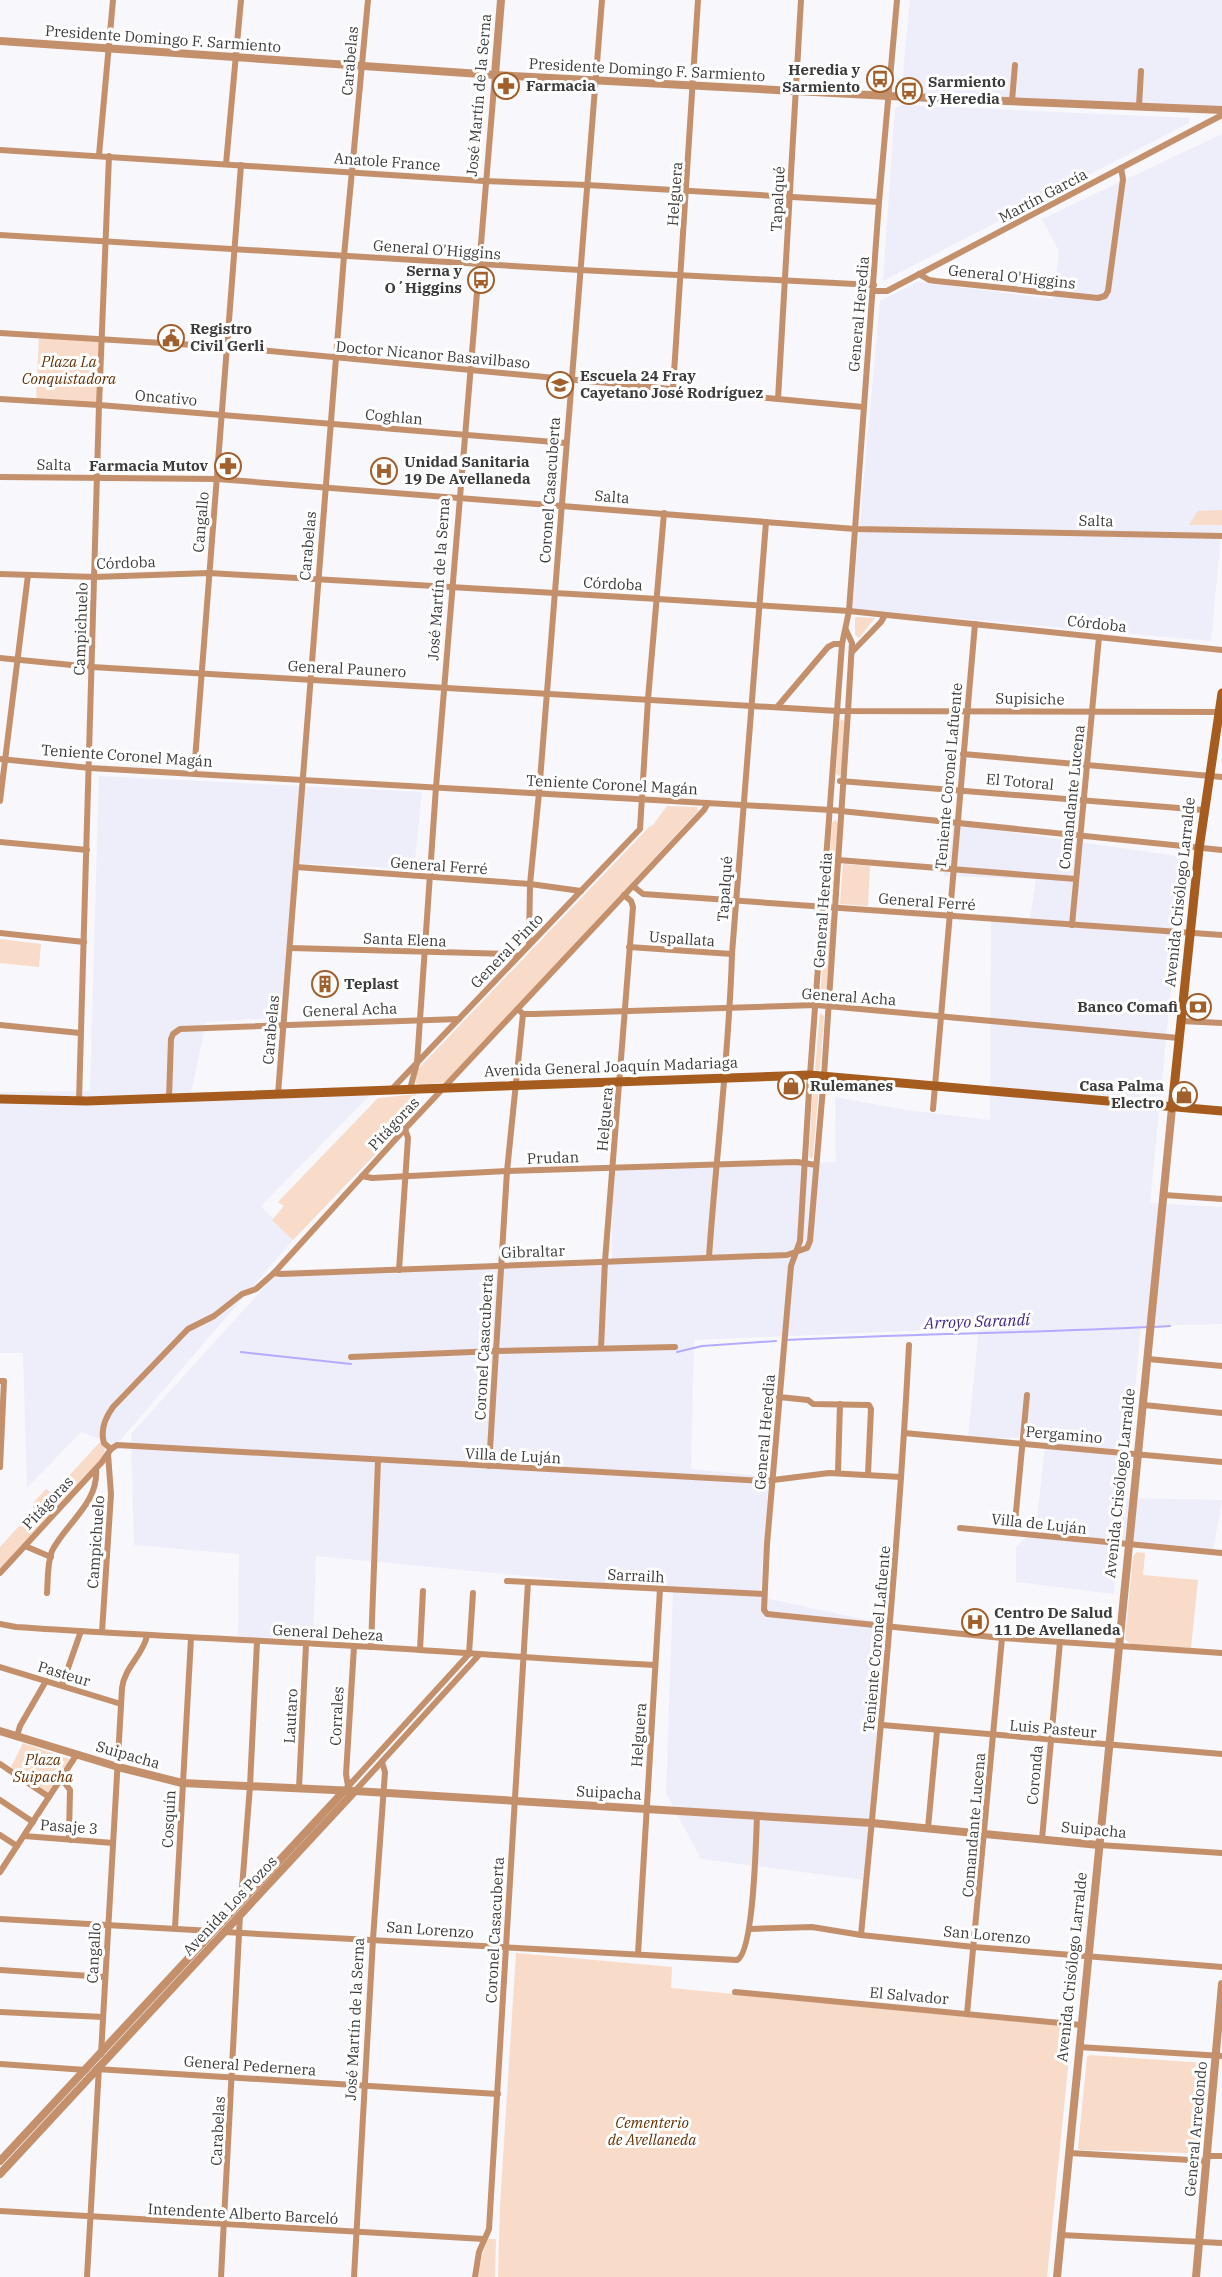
<svg xmlns="http://www.w3.org/2000/svg" width="1222" height="2277" font-family="'IBM Plex Serif',serif">
  <rect width="100%" height="100%" fill="#f7f7fc"/>
  <g fill="#eeedfa">
    <polygon points="910,0 1222,0 1222,110 901,93"/>
    <polygon points="901,105 1189,118 1189,123 883,281 895,108"/>
    <polygon points="1222,134 1222,524 1211,641 852,609 880,301 918,282 1053,299 1059,251 1042,219"/>
    <polygon points="99,776 422,792 414,869 294,863 288,1017 206,1022 191,1093 375,1090 261,1206 293,1240 116,1445 81,1432 27,1488 23,1353 0,1353 0,1092 90,1091"/>
    <polygon points="946,823 1184,857 1150,1203 1222,1207 1222,1324 1141,1326 1125,1498 1222,1500 1213,1550 1117,1541 1114,1594 1016,1582 1016,1547 1036,1528 1046,1438 968,1438 979,1328 694,1340 691,1469 769,1477 760,1597 886,1624 864,1880 701,1859 666,1793 673,1590 316,1556 313,1637 238,1638 239,1554 134,1545 131,1434 280,1270 612,1261 613,1170 836,1162 835,1097 906,1110 990,1120 991,915 1030,918 1036,879 944,876"/>
  </g>
  <g fill="#f8dbc8">
    <polygon points="39,336 102,339 99,405 36,402"/>
    <polygon points="1222,510 1222,525 1189,525 1198,511"/>
    <polygon points="855,617 875,618 859,638 855,635"/>
    <polygon points="842,719 844,722 842,773 839,776 836,774 839,722"/>
    <polygon points="667,806 697,807 698,811 446,1082 422,1085 416,1083 415,1079 418,1069 649,827 653,825"/>
    <polygon points="835,820 838,823 833,899 829,901 827,898 832,823"/>
    <polygon points="843,864 870,866 868,906 840,904"/>
    <polygon points="827,914 831,915 832,917 826,996 823,999 820,997"/>
    <polygon points="0,939 41,944 39,967 0,963"/>
    <polygon points="820,1013 824,1016 820,1069 817,1072 815,1069"/>
    <polygon points="817,1082 819,1085 813,1156 811,1159 809,1156 813,1085"/>
    <polygon points="417,1094 404,1108 412,1116 293,1240 272,1220 284,1206 278,1202 378,1098"/>
    <polygon points="100,1442 105,1448 103,1457 0,1569 0,1547 32,1512 34,1502 46,1489 51,1493 57,1489"/>
    <polygon points="1137,1552 1145,1553 1143,1575 1198,1580 1191,1648 1132,1645 1125,1639 1133,1556"/>
    <polygon points="23,1743 70,1759 48,1793 11,1767"/>
    <polygon points="516,1953 672,1967 671,1988 1072,2027 1047,2277 498,2277 500,2206"/>
    <polygon points="1090,2055 1204,2063 1206,2066 1198,2146 1190,2146 1188,2153 1080,2150 1078,2148 1087,2057"/>
    <polygon points="488,2239 496,2239 495,2277 478,2277 482,2256"/>
  </g>
  <g fill="none" stroke-linecap="round" stroke-linejoin="round">
    <g stroke="#b4abff" stroke-width="2">
      <polyline points="1154,1327 1170,1326"/>
      <path d="M786,1340C907,1334 1028,1333 1149,1327"/>
      <polyline points="241,1352 351,1364"/>
      <polyline points="677,1352 702,1346 776,1341"/>
    </g>
    <g stroke="#c4906c" stroke-width="6">
      <polyline points="897,0 879,202 849,611 842,644 810,1075 800,1241 791,1266 767,1544 764,1610 767,1614 1002,1638 1222,1653"/>
      <polyline points="1012,101 1015,65"/>
      <polyline points="1139,106 1141,71"/>
      <polyline points="0,150 484,181 587,185 879,202"/>
      <polyline points="99,155 113,0"/>
      <polyline points="226,164 241,0"/>
      <polyline points="0,235 580,270 874,285"/>
      <polyline points="919,274 929,280 936,281 1098,298 1105,296 1108,291 1123,179 1121,168"/>
      <polyline points="873,291 887,291 1222,115"/>
      <polyline points="0,333 227,347 863,407"/>
      <polyline points="673,389 698,0"/>
      <polyline points="0,399 99,405 566,443"/>
      <polyline points="778,399 801,0"/>
      <polyline points="0,477 217,479 855,529 1222,536"/>
      <polyline points="0,574 95,577 209,573 658,599 849,611 1222,650"/>
      <polyline points="852,652 881,622 885,615"/>
      <polyline points="0,658 92,667 837,711 1222,712"/>
      <polyline points="778,706 828,647 834,644 842,644"/>
      <polyline points="963,754 1222,777"/>
      <polyline points="0,759 90,768 831,810 1222,850"/>
      <polyline points="194,773 241,165"/>
      <polyline points="840,781 1204,810"/>
      <polyline points="0,801 28,575"/>
      <polyline points="0,842 87,850"/>
      <polyline points="838,860 1076,879"/>
      <polyline points="296,867 530,884 581,891"/>
      <polyline points="633,886 643,894 1222,935"/>
      <polyline points="1072,925 1099,637"/>
      <polyline points="0,933 84,942"/>
      <polyline points="529,945 530,884 539,793 602,0"/>
      <polyline points="629,947 732,954"/>
      <polyline points="290,948 513,954 518,956"/>
      <polyline points="518,1009 523,1014 534,1014 816,1005 1179,1038"/>
      <polyline points="1181,1021 1222,1023"/>
      <polyline points="0,1025 80,1033"/>
      <polyline points="410,1089 417,1063 436,787 495,75"/>
      <polyline points="391,1090 640,829 648,699 664,513"/>
      <polyline points="278,1094 344,256 368,0"/>
      <polyline points="169,1098 171,1039 173,1034 180,1029 459,1019"/>
      <polyline points="79,1101 99,405 109,156"/>
      <polyline points="933,1109 975,624"/>
      <polyline points="362,1176 372,1178 507,1171 797,1162 816,1165"/>
      <polyline points="1164,1195 1222,1199"/>
      <path d="M709,1257C716,1156 729,1056 732,954L766,522"/>
      <polyline points="399,1270 408,1138 405,1129"/>
      <polyline points="274,1273 281,1274 787,1255 807,1248 810,1241 824,1076 848,711 852,643 846,630"/>
      <polyline points="601,1348 605,1261 633,907 631,901 624,895"/>
      <polyline points="351,1357 496,1351 675,1347"/>
      <polyline points="1148,1359 1222,1366"/>
      <polyline points="0,1381 4,1381 0,1467"/>
      <polyline points="779,1397 808,1400 813,1404 869,1405 871,1409 868,1474"/>
      <polyline points="1144,1405 1222,1413"/>
      <polyline points="904,1433 1222,1462"/>
      <path d="M111,1449L104,1443C100,1430 105,1418 113,1407L188,1329L214,1316L242,1294L256,1289L274,1273L405,1129L704,810L708,803"/>
      <polyline points="489,1466 507,1171 523,1014"/>
      <polyline points="838,1472 840,1404"/>
      <polyline points="960,1528 1222,1553"/>
      <polyline points="1014,1533 1027,1395"/>
      <polyline points="25,1546 51,1557"/>
      <polyline points="0,1573 102,1462 111,1449 117,1445 765,1481 829,1473 901,1477"/>
      <polyline points="507,1581 764,1594"/>
      <path d="M47,1593C48,1581 47,1563 52,1551C66,1523 99,1503 96,1469"/>
      <path d="M0,1624L16,1627C135,1635 255,1640 374,1647C468,1653 561,1660 655,1665"/>
      <polyline points="102,1632 111,1494 108,1454"/>
      <polyline points="371,1647 378,1460"/>
      <polyline points="420,1650 423,1591"/>
      <polyline points="0,1667 121,1704"/>
      <polyline points="62,1685 81,1631"/>
      <polyline points="882,1725 1222,1754"/>
      <polyline points="17,1736 20,1726 46,1681"/>
      <polyline points="0,1764 49,1797"/>
      <polyline points="61,1778 70,1790 69,1836 71,1840"/>
      <polyline points="348,1786 346,1774 354,1647"/>
      <polyline points="299,1788 306,1645"/>
      <polyline points="344,1791 469,1654 473,1593"/>
      <polyline points="355,1791 479,1655"/>
      <polyline points="0,1800 33,1822"/>
      <polyline points="928,1828 937,1731"/>
      <polyline points="0,1835 17,1846"/>
      <polyline points="24,1836 113,1843"/>
      <polyline points="1042,1839 1060,1642"/>
      <polyline points="1099,1845 1222,1853"/>
      <polyline points="0,1872 77,1754"/>
      <polyline points="241,1901 250,1786 257,1642"/>
      <polyline points="0,1919 212,1931"/>
      <polyline points="175,1928 191,1638"/>
      <polyline points="750,1929 812,1927 861,1935 974,1947 1222,1967"/>
      <path d="M224,1932L737,1960C754,1952 756,1838 757,1816"/>
      <path d="M861,1935C880,1738 899,1542 909,1345"/>
      <polyline points="638,1954 660,1589"/>
      <polyline points="0,1970 105,1977"/>
      <polyline points="735,1992 1081,2025"/>
      <polyline points="0,2012 103,2017"/>
      <polyline points="967,2014 1002,1638"/>
      <polyline points="1079,2047 1222,2056"/>
      <path d="M101,2054L122,1688C124,1668 143,1655 147,1636"/>
      <polyline points="0,2064 86,2070"/>
      <polyline points="96,2069 498,2094"/>
      <polyline points="1070,2153 1207,2161"/>
      <polyline points="1208,2156 1222,2156"/>
      <polyline points="0,2211 484,2239"/>
      <polyline points="1061,2235 1222,2243"/>
      <polyline points="87,2277 99,2067"/>
      <polyline points="221,2277 240,1915"/>
      <polyline points="354,2277 373,1939 385,1772 382,1762"/>
      <polyline points="475,2277 479,2252 489,2229 528,1582"/>
    </g>
    <g stroke="#c4906c" stroke-width="8">
      <polyline points="0,41 495,75 908,97 1222,110"/>
      <polyline points="495,75 501,0"/>
      <polyline points="0,1731 118,1767 182,1783 355,1791 872,1823 1099,1845"/>
      <polyline points="0,2161 344,1791"/>
      <polyline points="0,2174 355,1791"/>
      <polyline points="1057,2277 1172,1108"/>
      <polyline points="1196,2277 1222,1984"/>
    </g>
    <g stroke="#a65c1e" stroke-width="9">
      <polyline points="0,1099 87,1101 810,1075 1222,1111"/>
      <polyline points="1172,1108 1199,849 1222,693"/>
    </g>
  </g>
  <defs>
    <symbol id="bus-ring" viewBox="-11 -11 22 22"><circle r="9.5" fill="#fff" stroke="#a15f2c" stroke-width="1.5"/><path d="M-5-6H5V4H4V6H2V4H-2V6H-4V4H-5ZM-3.5-4V0h7V-4ZM-3.5 1.2v1.5H-2V1.2ZM2 1.2v1.5H3.5V1.2Z" fill="#a15f2c"/></symbol>
    <symbol id="pharmacy-ring" viewBox="-11 -11 22 22"><circle r="9.5" fill="#fff" stroke="#a15f2c" stroke-width="1.5"/><path d="M-2-6h4v4h4v4h-4v4h-4v-4h-4v-4h4Z" fill="#a15f2c"/></symbol>
    <symbol id="civic-ring" viewBox="-11 -11 22 22"><circle r="9.5" fill="#fff" stroke="#a15f2c" stroke-width="1.5"/><path d="M-.6-6.5H3V-4.5H.6V-3L4-1V1h2V6H-6V1h2V-1L-.6-3ZM-1.2 2.5V6h2.4V2.5Z" fill="#a15f2c"/></symbol>
    <symbol id="school-ring" viewBox="-11 -11 22 22"><circle r="9.5" fill="#fff" stroke="#a15f2c" stroke-width="1.5"/><path d="M0-5L7-2L0 1L-7-2ZM-4 1L0 2.5L4 1V4Q0 6-4 4Z" fill="#a15f2c"/></symbol>
    <symbol id="hospital-ring" viewBox="-11 -11 22 22"><circle r="9.5" fill="#fff" stroke="#a15f2c" stroke-width="1.5"/><path d="M-5-5h3v3.5h4V-5h3V5h-3V1.5h-4V5h-3Z" fill="#a15f2c"/></symbol>
    <symbol id="building-ring" viewBox="-11 -11 22 22"><circle r="9.5" fill="#fff" stroke="#a15f2c" stroke-width="1.5"/><path d="M-4-6H4V6H1V3H-1V6H-4ZM-2.5-4.3h1.7v1.8h-1.7ZM.8-4.3h1.7v1.8H.8ZM-2.5-1h1.7V.8h-1.7ZM.8-1h1.7V.8H.8Z" fill="#a15f2c"/></symbol>
    <symbol id="bank-ring" viewBox="-11 -11 22 22"><circle r="9.5" fill="#fff" stroke="#a15f2c" stroke-width="1.5"/><path d="M-6-4H6V4H-6ZM0-2.3a2.3 2.3 0 1 0 0 4.6a2.3 2.3 0 1 0 0-4.6Z" fill="#a15f2c"/></symbol>
    <symbol id="shop-ring" viewBox="-11 -11 22 22"><circle r="9.5" fill="#fff" stroke="#a15f2c" stroke-width="1.5"/><path d="M-5-2.5h2.3a2.7 3.5 0 0 1 5.4 0H5L5.5 6h-11ZM-1.5-2.5h3a1.5 2.3 0 0 0-3 0Z" fill="#a15f2c"/></symbol>
  </defs>
  <g fill-rule="evenodd">
    <use href="#bus-ring" x="865" y="64" width="30" height="30"/>
    <use href="#pharmacy-ring" x="491" y="71" width="30" height="30"/>
    <use href="#bus-ring" x="894" y="76" width="30" height="30"/>
    <use href="#bus-ring" x="466" y="265" width="30" height="30"/>
    <use href="#civic-ring" x="156" y="323" width="30" height="30"/>
    <use href="#school-ring" x="545" y="370" width="30" height="30"/>
    <use href="#pharmacy-ring" x="213" y="451" width="30" height="30"/>
    <use href="#hospital-ring" x="369" y="456" width="30" height="30"/>
    <use href="#building-ring" x="310" y="969" width="30" height="30"/>
    <use href="#bank-ring" x="1183" y="992" width="30" height="30"/>
    <use href="#shop-ring" x="776" y="1071" width="30" height="30"/>
    <use href="#shop-ring" x="1169" y="1080" width="30" height="30"/>
    <use href="#hospital-ring" x="960" y="1607" width="30" height="30"/>
  </g>
  <g text-anchor="middle" stroke-width="6" stroke-linejoin="round" paint-order="stroke">
    <g font-size="15" fill="#3c3c3d" stroke="#fff">
      <text transform="translate(163 39) rotate(4)" y="5">Presidente Domingo F. Sarmiento</text>
      <text transform="translate(350 61) rotate(-85)" y="5">Carabelas</text>
      <text transform="translate(647 70) rotate(3)" y="5">Presidente Domingo F. Sarmiento</text>
      <text transform="translate(479 95) rotate(-85)" y="5">José Martín de la Serna</text>
      <text transform="translate(387 162) rotate(4)" y="5">Anatole France</text>
      <text transform="translate(675 194) rotate(-86)" y="5">Helguera</text>
      <text transform="translate(1043 196) rotate(-28)" y="5">Martín García</text>
      <text transform="translate(778 199) rotate(-87)" y="5">Tapalqué</text>
      <text transform="translate(437 250) rotate(4)" y="5">General O'Higgins</text>
      <text transform="translate(1012 277) rotate(6)" y="5">General O'Higgins</text>
      <text transform="translate(859 314) rotate(-85)" y="5">General Heredia</text>
      <text transform="translate(433 355) rotate(5)" y="5">Doctor Nicanor Basavilbaso</text>
      <text transform="translate(166 398) rotate(5)" y="5">Oncativo</text>
      <text transform="translate(394 417) rotate(5)" y="5">Coghlan</text>
      <text transform="translate(54 465) rotate(1)" y="5">Salta</text>
      <text transform="translate(550 490) rotate(-86)" y="5">Coronel Casacuberta</text>
      <text transform="translate(612 497) rotate(4)" y="5">Salta</text>
      <text transform="translate(1096 521) rotate(1)" y="5">Salta</text>
      <text transform="translate(201 522) rotate(-85)" y="5">Cangallo</text>
      <text transform="translate(308 546) rotate(-85)" y="5">Carabelas</text>
      <text transform="translate(126 563) rotate(-2)" y="5">Córdoba</text>
      <text transform="translate(439 579) rotate(-86)" y="5">José Martín de la Serna</text>
      <text transform="translate(613 584) rotate(3)" y="5">Córdoba</text>
      <text transform="translate(1097 624) rotate(6)" y="5">Córdoba</text>
      <text transform="translate(81 629) rotate(-88)" y="5">Campichuelo</text>
      <text transform="translate(347 669) rotate(3)" y="5">General Paunero</text>
      <text transform="translate(1030 699) rotate(1)" y="5">Supisiche</text>
      <text transform="translate(127 756) rotate(4)" y="5">Teniente Coronel Magán</text>
      <text transform="translate(949 776) rotate(-85)" y="5">Teniente Coronel Lafuente</text>
      <text transform="translate(1020 782) rotate(5)" y="5">El Totoral</text>
      <text transform="translate(612 785) rotate(3)" y="5">Teniente Coronel Magán</text>
      <text transform="translate(1072 797) rotate(-84)" y="5">Comandante Lucena</text>
      <text transform="translate(439 866) rotate(4)" y="5">General Ferré</text>
      <text transform="translate(725 889) rotate(-86)" y="5">Tapalqué</text>
      <text transform="translate(1180 892) rotate(-84)" y="5">Avenida Crisólogo Larralde</text>
      <text transform="translate(927 902) rotate(4)" y="5">General Ferré</text>
      <text transform="translate(823 910) rotate(-86)" y="5">General Heredia</text>
      <text transform="translate(682 939) rotate(4)" y="5">Uspallata</text>
      <text transform="translate(405 940) rotate(2)" y="5">Santa Elena</text>
      <text transform="translate(507 951) rotate(-46)" y="5">General Pinto</text>
      <text transform="translate(849 997) rotate(4)" y="5">General Acha</text>
      <text transform="translate(350 1010) rotate(-2)" y="5">General Acha</text>
      <text transform="translate(271 1030) rotate(-85)" y="5">Carabelas</text>
      <text transform="translate(611 1067) rotate(-2)" y="5">Avenida General Joaquín Madariaga</text>
      <text transform="translate(605 1119) rotate(-85)" y="5">Helguera</text>
      <text transform="translate(394 1124) rotate(-47)" y="5">Pitágoras</text>
      <text transform="translate(553 1158) rotate(-2)" y="5">Prudan</text>
      <text transform="translate(533 1252) rotate(-2)" y="5">Gibraltar</text>
      <text transform="translate(484 1347) rotate(-87)" y="5">Coronel Casacuberta</text>
      <text transform="translate(765 1432) rotate(-85)" y="5">General Heredia</text>
      <text transform="translate(1064 1435) rotate(5)" y="5">Pergamino</text>
      <text transform="translate(513 1456) rotate(3)" y="5">Villa de Luján</text>
      <text transform="translate(1120 1483) rotate(-84)" y="5">Avenida Crisólogo Larralde</text>
      <text transform="translate(48 1503) rotate(-47)" y="5">Pitágoras</text>
      <text transform="translate(1039 1524) rotate(6)" y="5">Villa de Luján</text>
      <text transform="translate(96 1542) rotate(-86)" y="5">Campichuelo</text>
      <text transform="translate(636 1576) rotate(3)" y="5">Sarrailh</text>
      <text transform="translate(328 1633) rotate(3)" y="5">General Deheza</text>
      <text transform="translate(877 1639) rotate(-85)" y="5">Teniente Coronel Lafuente</text>
      <text transform="translate(64 1674) rotate(17)" y="5">Pasteur</text>
      <text transform="translate(291 1716) rotate(-87)" y="5">Lautaro</text>
      <text transform="translate(337 1716) rotate(-87)" y="5">Corrales</text>
      <text transform="translate(1053 1729) rotate(5)" y="5">Luis Pasteur</text>
      <text transform="translate(639 1735) rotate(-86)" y="5">Helguera</text>
      <text transform="translate(128 1755) rotate(16)" y="5">Suipacha</text>
      <text transform="translate(1035 1775) rotate(-85)" y="5">Coronda</text>
      <text transform="translate(609 1793) rotate(3)" y="5">Suipacha</text>
      <text transform="translate(169 1819) rotate(-87)" y="5">Cosquín</text>
      <text transform="translate(974 1825) rotate(-85)" y="5">Comandante Lucena</text>
      <text transform="translate(69 1827) rotate(4)" y="5">Pasaje 3</text>
      <text transform="translate(1094 1830) rotate(5)" y="5">Suipacha</text>
      <text transform="translate(230 1906) rotate(-47)" y="5">Avenida Los Pozos</text>
      <text transform="translate(430 1930) rotate(4)" y="5">San Lorenzo</text>
      <text transform="translate(495 1930) rotate(-87)" y="5">Coronel Casacuberta</text>
      <text transform="translate(987 1935) rotate(5)" y="5">San Lorenzo</text>
      <text transform="translate(94 1953) rotate(-87)" y="5">Cangallo</text>
      <text transform="translate(1072 1967) rotate(-84)" y="5">Avenida Crisólogo Larralde</text>
      <text transform="translate(909 1996) rotate(5)" y="5">El Salvador</text>
      <text transform="translate(355 2019) rotate(-87)" y="5">José Martín de la Serna</text>
      <text transform="translate(250 2066) rotate(4)" y="5">General Pedernera</text>
      <text transform="translate(1196 2129) rotate(-85)" y="5">General Arredondo</text>
      <text transform="translate(218 2131) rotate(-87)" y="5">Carabelas</text>
      <text transform="translate(243 2214) rotate(3)" y="5">Intendente Alberto Barceló</text>
    </g>
    <g font-size="15" font-weight="bold" fill="#3c3c3d" stroke="#fff" text-anchor="start">
      <text x="860" y="75" text-anchor="end">Heredia y<tspan x="860" dy="17">Sarmiento</tspan></text>
      <text x="928" y="87">Sarmiento<tspan x="928" dy="17">y Heredia</tspan></text>
      <text x="526" y="91">Farmacia</text>
      <text x="462" y="276" text-anchor="end">Serna y<tspan x="462" dy="17">O´Higgins</tspan></text>
      <text x="190" y="334">Registro<tspan x="190" dy="17">Civil Gerli</tspan></text>
      <text x="580" y="381">Escuela 24 Fray<tspan x="580" dy="17">Cayetano José Rodríguez</tspan></text>
      <text x="404" y="467">Unidad Sanitaria<tspan x="404" dy="17">19 De Avellaneda</tspan></text>
      <text x="208" y="471" text-anchor="end">Farmacia Mutov</text>
      <text x="344" y="989">Teplast</text>
      <text x="1178" y="1012" text-anchor="end">Banco Comafi</text>
      <text x="810" y="1091">Rulemanes</text>
      <text x="1164" y="1091" text-anchor="end">Casa Palma<tspan x="1164" dy="17">Electro</tspan></text>
      <text x="994" y="1618">Centro De Salud<tspan x="994" dy="17">11 De Avellaneda</tspan></text>
    </g>
    <g font-size="15" font-style="italic" fill="#643205" stroke="#fff">
      <text x="69" y="367">Plaza La<tspan x="69" dy="17">Conquistadora</tspan></text>
      <text x="43" y="1765">Plaza<tspan x="43" dy="17">Suipacha</tspan></text>
      <text x="652" y="2128">Cementerio<tspan x="652" dy="17">de Avellaneda</tspan></text>
    </g>
    <g font-size="16" font-style="italic" fill="#3f2785" stroke="#fff">
      <text transform="translate(977 1321) rotate(-2)" y="6">Arroyo Sarandí</text>
    </g>
  </g>
</svg>
